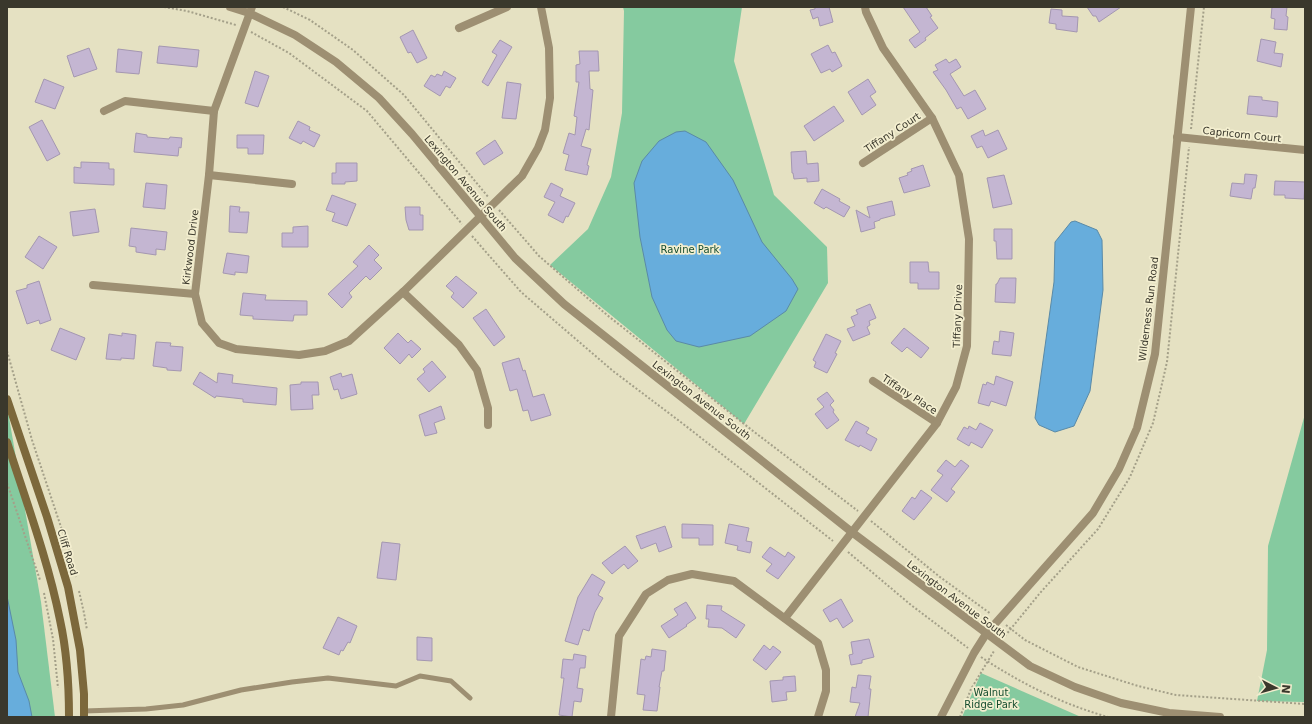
<svg xmlns="http://www.w3.org/2000/svg" width="1312" height="724" font-family="'DejaVu Sans',sans-serif">
  <rect width="100%" height="100%" fill="#e5e1c2"/>
  <g fill="#85ca9f">
    <polygon points="623,7 742,7 734,61 774,195 827,247 828,283 744,424 550,265 588,229 611,177 622,113 624,11"/>
    <polygon points="7,406 41,602 55,717 7,717"/>
    <polygon points="1305,414 1305,702 1257,701 1267,650 1268,546"/>
    <polygon points="981,673 1081,717 962,717"/>
  </g>
  <g fill="#67addc" stroke="#5a8aa7">
    <polygon points="685,131 706,142 733,180 762,242 792,279 798,289 786,311 750,336 699,347 676,341 667,330 652,297 640,237 634,183 642,161 659,141 676,132"/>
    <polygon points="1075,221 1097,230 1102,240 1103,290 1090,391 1074,426 1055,432 1039,425 1035,418 1054,282 1055,242 1071,222"/>
    <polygon points="7,596 16,640 18,672 29,701 32,717 7,717"/>
  </g>
  <g fill="#c4b6d2" stroke="#a497b1">
    <polygon points="815,7 829,7 833,22 820,26 818,17 813,19 810,10 815,9"/>
    <polygon points="903,7 926,7 932,16 930,17 938,28 925,38 926,40 915,48 909,40 920,32"/>
    <polygon points="1087,7 1121,7 1099,22 1096,16 1093,16"/>
    <polygon points="1272,7 1287,7 1286,16 1288,17 1287,30 1274,29 1275,19 1271,18"/>
    <polygon points="1051,9 1062,10 1062,16 1078,17 1077,32 1056,29 1056,24 1049,23"/>
    <polygon points="413,30 427,58 417,63 411,52 408,53 400,37"/>
    <polygon points="1261,39 1276,42 1274,53 1283,54 1281,67 1257,61"/>
    <polygon points="500,40 512,47 488,86 482,82 497,55 492,52"/>
    <polygon points="828,45 832,53 835,52 842,66 832,72 830,69 821,73 811,54"/>
    <polygon points="159,46 199,50 197,67 157,63"/>
    <polygon points="89,48 97,69 74,77 67,56"/>
    <polygon points="118,49 142,52 139,74 116,72"/>
    <polygon points="579,51 598,51 599,71 589,71 590,89 593,90 589,130 586,129 581,146 591,149 587,165 589,166 587,175 565,170 569,155 563,153 569,133 575,135 577,117 574,116 579,82 576,82 576,65 580,64"/>
    <polygon points="946,59 949,63 956,59 961,67 950,74 964,96 975,90 986,109 968,119 961,107 957,109 946,90 933,72 938,70 935,65"/>
    <polygon points="255,71 269,76 258,107 245,103"/>
    <polygon points="444,71 456,78 450,88 446,86 440,96 424,86 431,75 435,77 437,74 442,76"/>
    <polygon points="44,79 64,87 55,109 35,102"/>
    <polygon points="868,79 876,92 870,96 876,105 862,115 848,92"/>
    <polygon points="507,82 521,84 516,119 502,118"/>
    <polygon points="1249,96 1262,97 1262,100 1278,102 1277,117 1247,114"/>
    <polygon points="834,106 844,121 814,141 804,126"/>
    <polygon points="42,120 60,154 47,161 29,127"/>
    <polygon points="298,121 310,127 309,130 320,135 314,147 303,141 301,144 289,138"/>
    <polygon points="983,130 985,136 998,130 1007,149 988,158 982,146 977,148 971,136"/>
    <polygon points="136,133 147,135 147,137 169,139 170,137 182,138 181,148 179,147 178,156 134,152"/>
    <polygon points="237,135 264,135 263,154 248,154 248,148 237,148"/>
    <polygon points="495,140 503,153 484,165 476,153"/>
    <polygon points="806,151 807,164 818,163 819,181 807,182 807,178 794,179 793,173 792,173 791,152"/>
    <polygon points="81,162 109,163 109,169 114,169 114,185 74,183 74,167 81,168"/>
    <polygon points="336,163 357,163 357,181 345,182 345,184 332,184 332,173 336,173"/>
    <polygon points="923,165 930,186 904,193 899,178 908,175 907,173 912,171 911,169"/>
    <polygon points="1245,174 1257,175 1255,188 1253,188 1251,199 1230,196 1232,183 1244,184"/>
    <polygon points="1004,175 1012,204 993,208 987,178"/>
    <polygon points="1275,181 1305,182 1304,199 1285,198 1285,195 1274,195"/>
    <polygon points="146,183 167,185 165,209 143,207"/>
    <polygon points="551,183 563,189 560,196 575,203 568,217 566,216 563,223 548,215 555,202 544,197"/>
    <polygon points="822,189 840,199 839,201 850,207 844,217 826,207 824,209 814,203"/>
    <polygon points="332,195 356,204 347,226 332,221 335,213 326,210"/>
    <polygon points="892,201 895,215 880,219 880,220 874,222 875,228 861,232 856,210 870,218 867,207"/>
    <polygon points="230,206 240,207 239,212 249,212 247,233 229,232"/>
    <polygon points="405,207 420,207 420,215 423,215 423,230 409,230 406,220"/>
    <polygon points="95,209 99,232 73,236 70,212"/>
    <polygon points="308,226 308,247 282,247 282,233 293,233 293,227"/>
    <polygon points="131,228 167,232 165,250 156,249 156,255 136,252 136,247 129,246"/>
    <polygon points="994,229 1012,229 1012,259 997,259 996,241 994,241"/>
    <polygon points="39,236 57,247 43,269 25,257"/>
    <polygon points="369,245 379,255 374,260 382,268 370,280 366,276 349,293 352,297 342,308 328,294 358,266 353,262"/>
    <polygon points="227,253 249,256 247,273 235,272 235,275 223,273"/>
    <polygon points="910,262 928,262 929,272 939,272 939,289 918,289 918,283 910,283"/>
    <polygon points="456,276 477,293 463,308 451,297 454,293 446,286"/>
    <polygon points="1000,278 1016,278 1015,303 995,302 996,284 997,284"/>
    <polygon points="39,281 51,320 40,324 39,320 27,324 16,291 27,288 27,285"/>
    <polygon points="243,293 266,295 265,300 307,301 307,315 294,315 293,321 253,319 253,316 240,315"/>
    <polygon points="870,304 876,318 869,321 870,325 867,327 870,334 853,341 847,329 855,326 851,317 858,314 856,310"/>
    <polygon points="486,309 505,337 494,346 473,318"/>
    <polygon points="60,328 85,338 76,360 51,350"/>
    <polygon points="904,328 929,348 921,358 907,347 902,352 891,343"/>
    <polygon points="1000,331 1014,333 1011,356 992,354 994,341 999,342"/>
    <polygon points="122,333 136,335 134,359 121,358 121,360 106,359 109,334 122,336"/>
    <polygon points="398,333 408,343 411,340 421,349 412,358 409,354 400,364 384,348"/>
    <polygon points="826,334 841,341 835,353 837,354 827,373 814,367 816,362 813,360"/>
    <polygon points="156,342 171,343 170,346 183,347 181,371 167,370 167,368 153,366"/>
    <polygon points="519,358 523,371 525,370 533,397 544,394 551,415 531,421 528,410 523,411 517,389 510,391 502,363"/>
    <polygon points="432,361 446,377 429,392 417,379 425,372 423,369"/>
    <polygon points="200,372 217,383 218,373 233,375 232,383 277,388 276,405 243,402 243,399 216,396 215,398 193,384"/>
    <polygon points="341,373 342,377 352,374 357,394 341,399 338,389 334,390 330,377"/>
    <polygon points="996,376 1013,382 1006,406 991,401 989,406 978,403 983,384 986,385 987,382 994,385"/>
    <polygon points="301,382 318,382 319,395 312,395 313,409 291,410 290,385 301,384"/>
    <polygon points="827,392 834,401 830,405 834,410 833,412 839,420 827,429 815,414 824,407 817,399"/>
    <polygon points="441,406 445,419 434,423 437,433 425,436 419,415"/>
    <polygon points="856,421 869,428 866,433 877,439 871,451 860,445 859,447 845,440"/>
    <polygon points="980,423 993,430 982,448 971,442 969,446 957,439 964,427 968,429 969,426 976,430"/>
    <polygon points="946,460 955,467 961,460 969,466 951,489 955,492 947,502 931,490 943,475 937,471"/>
    <polygon points="921,490 932,498 914,520 902,511 912,497 915,499"/>
    <polygon points="682,524 713,525 713,545 699,545 699,538 682,538"/>
    <polygon points="729,524 749,528 746,541 752,542 750,553 737,550 738,546 725,543"/>
    <polygon points="665,526 672,547 659,552 656,543 641,549 636,536"/>
    <polygon points="382,542 400,544 396,580 377,578"/>
    <polygon points="625,546 638,561 628,569 624,564 612,574 602,563"/>
    <polygon points="770,547 785,557 788,552 795,557 778,579 766,571 772,564 762,557"/>
    <polygon points="592,574 605,582 598,595 603,598 595,612 589,631 583,629 578,645 565,641 578,597"/>
    <polygon points="841,599 853,621 843,628 837,618 830,622 823,610"/>
    <polygon points="686,602 696,618 686,625 687,626 669,638 661,626 678,615 674,609"/>
    <polygon points="707,605 722,606 721,610 745,625 736,638 722,628 708,627 709,619 706,619"/>
    <polygon points="338,617 357,626 350,643 348,642 343,651 341,650 339,655 323,648"/>
    <polygon points="417,637 432,638 432,661 417,660"/>
    <polygon points="869,639 874,657 862,660 862,663 851,665 849,655 853,654 851,642"/>
    <polygon points="764,645 770,650 773,646 781,652 766,670 753,660"/>
    <polygon points="652,649 666,651 664,671 662,671 659,687 660,687 657,711 643,710 645,695 637,694 641,659 645,660 646,656 651,657"/>
    <polygon points="574,654 586,656 585,668 580,668 577,688 583,689 581,702 574,701 572,717 559,715 564,678 561,678 563,659 573,660"/>
    <polygon points="858,675 871,676 869,689 871,689 868,717 855,717 860,703 850,702 852,687 856,688"/>
    <polygon points="795,676 796,691 786,692 787,700 772,702 770,681 783,680 783,677"/>
  </g>
  <g fill="none" stroke-linecap="round" stroke-linejoin="round">
    <g stroke="#a4a089" stroke-width="2" stroke-dasharray="2 2" stroke-linecap="butt">
      <polyline points="164,7 187,11 236,25"/>
      <polyline points="283,7 310,20 353,50 404,95 489,198"/>
      <polyline points="251,32 289,53 367,111 462,224"/>
      <polyline points="1191,129 1204,7"/>
      <polyline points="499,210 539,256 607,315 753,431 858,511"/>
      <polyline points="472,236 521,292 613,371 682,423 833,541"/>
      <polyline points="7,351 32,440 69,551 76,577"/>
      <polyline points="7,483 40,580"/>
      <polyline points="871,521 940,577 991,614"/>
      <polyline points="848,552 911,605 968,648"/>
      <polyline points="79,591 84,613 87,630"/>
      <polyline points="44,593 53,639 58,688"/>
      <polyline points="1006,625 1025,640 1078,667 1138,686 1176,695 1305,704"/>
      <polyline points="1005,636 1040,593 1098,529 1130,477 1153,423 1167,362 1189,147"/>
      <path d="M981,657C1020,683 1062,704 1108,717"/>
      <polyline points="960,717 971,689 994,651"/>
    </g>
    <polyline stroke="#9d8f72" stroke-width="5" points="84,711 146,709 183,705 241,690 292,682 328,678 396,686 420,676 451,681 470,698"/>
    <g stroke="#9d8f72" stroke-width="8">
      <polyline points="252,7 214,111 209,175 195,294 202,323 219,343 236,349 299,355 325,351 349,341 403,292 522,176 538,148 545,130 550,98 549,48 541,7"/>
      <polyline points="459,28 507,7"/>
      <polyline points="104,111 125,101 214,111"/>
      <polyline points="1177,137 1305,150"/>
      <polyline points="863,163 932,118"/>
      <polyline points="209,175 292,184"/>
      <polyline points="93,285 195,294"/>
      <polyline points="403,292 459,345 477,370 488,408 488,425"/>
      <polyline points="873,381 937,423"/>
      <polyline points="785,618 937,423 956,387 967,346 969,239 959,175 932,118 883,48 866,12 865,7"/>
      <polyline points="611,717 619,636 646,594 668,580 692,574 734,581 818,643 826,670 826,691 818,717"/>
    </g>
    <g stroke="#9d8f72" stroke-width="8">
      <polyline points="230,7 249,13 295,35 336,62 379,98 412,134 515,258 564,304 853,533 1030,666 1075,687 1121,703 1169,713 1220,717"/>
      <polyline points="941,717 974,653 986,634 1093,513 1119,469 1137,428 1155,354 1191,7"/>
    </g>
    <g stroke="#7c683b" stroke-width="8">
      <polyline points="7,399 47,517 68,587 80,650 84,694 84,717"/>
      <path d="M7,442C26,501 48,560 60,620C67,652 69,685 69,717"/>
    </g>
  </g>
  <g text-anchor="middle" stroke-width="3.5" stroke-linejoin="round" paint-order="stroke">
    <g font-size="10" fill="#3a382c" stroke="#f3eecf">
      <text transform="translate(892 132) rotate(-33)" y="4">Tiffany Court</text>
      <text transform="translate(1242 134) rotate(6)" y="4">Capricorn Court</text>
      <text transform="translate(466 183) rotate(50)" y="4">Lexington Avenue South</text>
      <text transform="translate(190 247) rotate(-83)" y="4">Kirkwood Drive</text>
      <text transform="translate(1148 309) rotate(-83)" y="4">Wilderness Run Road</text>
      <text transform="translate(957 316) rotate(-88)" y="4">Tiffany Drive</text>
      <text transform="translate(910 394) rotate(33)" y="4">Tiffany Place</text>
      <text transform="translate(702 400) rotate(38)" y="4">Lexington Avenue South</text>
      <text transform="translate(68 552) rotate(73)" y="4">Cliff Road</text>
      <text transform="translate(957 599) rotate(37)" y="4">Lexington Avenue South</text>
    </g>
    <g font-size="10" fill="#144c2e" stroke="#f3eecf">
      <text x="690" y="253">Ravine Park</text>
      <text x="991" y="696">Walnut<tspan x="991" dy="12">Ridge Park</tspan></text>
    </g>
  </g>
  <rect width="1312" height="724" fill="none" stroke="#3a382c" stroke-width="16"/>
  <g transform="translate(1276 688) rotate(96)" stroke="#f3eecf" stroke-width="3" paint-order="stroke">
  <path d="M0-3L7 15L0 10L-7 15Z" fill="#3a382c"/>
  <text y="-6" font-size="11" font-weight="bold" text-anchor="middle" fill="#3a382c">N</text>
  </g>
</svg>
